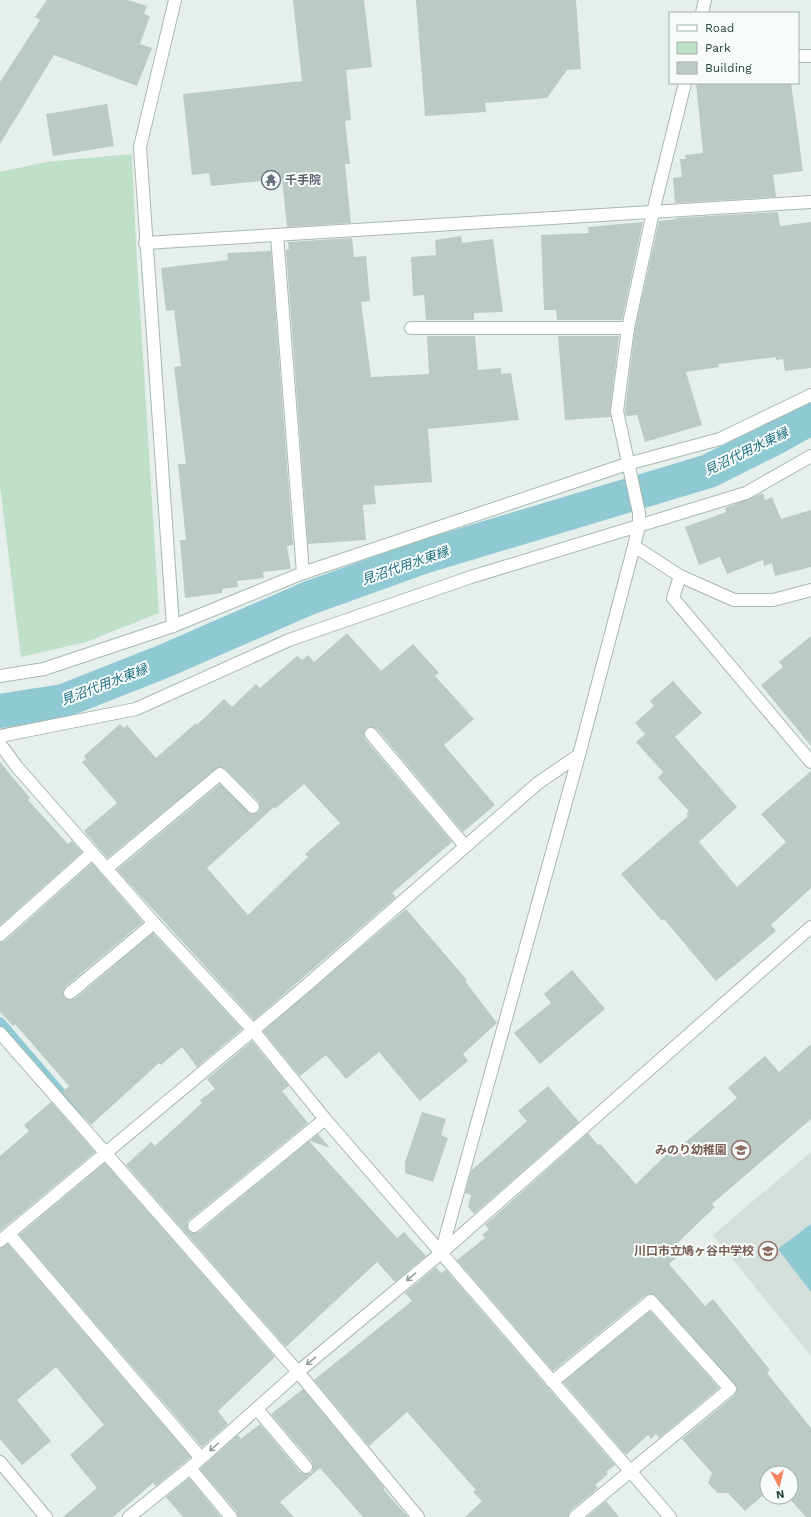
<svg xmlns="http://www.w3.org/2000/svg" width="811" height="1517" font-family="'Work Sans','Noto Sans JP',sans-serif">
  <rect width="100%" height="100%" fill="#e6efeb"/>
  <polygon fill="#d4dfda" points="811,1152 811,1356 713,1235"/>
  <polygon fill="#bfe0c8" points="132,154 136,244 159,613 86,642 21,657 0,486 0,172 46,162"/>
  <polygon fill="#8ec9d4" points="811,1224 811,1292 778,1249"/>
  <g fill="none" stroke-linecap="round" stroke-linejoin="round">
    <polyline stroke="#8ec9d4" stroke-width="10" points="0,1022 80,1115"/>
    <polyline stroke="#8ec9d4" stroke-width="34" points="0,711 63,701 162,662 309,598 423,557 709,471 777,437 811,418"/>
  </g>
  <g fill="#bbcac4" fill-rule="evenodd">
    <polygon points="47,0 128,0 147,6 144,14 150,16 140,44 152,48 137,86 54,55 0,144 0,82 40,20 35,17"/>
    <polygon points="293,0 364,0 372,67 346,70 351,120 345,121 350,164 345,164 351,223 287,227 282,179 211,186 209,173 192,175 183,94 302,81"/>
    <polygon points="416,0 576,0 581,69 567,70 547,98 485,103 486,112 425,116"/>
    <polygon points="696,83 791,83 803,171 773,175 776,197 675,203 673,178 682,177 680,159 686,159 685,155 703,153"/>
    <polygon points="107,104 114,146 53,156 46,114"/>
    <polygon points="778,212 780,226 811,222 811,368 785,371 783,359 776,360 776,357 718,364 719,367 686,372 702,425 645,442 637,415 626,416 625,411 635,329 659,221 676,219 676,218"/>
    <polygon points="643,222 622,320 557,320 556,310 544,310 541,235 589,233 588,227"/>
    <polygon points="461,236 462,243 493,239 503,312 474,313 474,320 426,320 424,295 413,296 411,257 436,255 435,240"/>
    <polygon points="352,238 354,257 366,256 370,301 361,302 371,377 429,374 427,336 475,336 478,370 501,368 501,374 511,373 519,420 428,429 432,482 374,486 376,504 363,505 366,540 308,544 286,250 289,249 288,242"/>
    <polygon points="271,251 293,545 287,546 291,569 263,572 264,578 237,581 238,587 222,589 222,593 185,598 180,540 186,540 178,464 186,464 174,367 181,366 174,310 166,311 161,268 228,260 227,253"/>
    <polygon points="558,336 619,336 610,410 611,417 565,420"/>
    <polygon points="763,493 765,500 772,497 781,519 811,510 811,567 775,576 772,563 764,566 763,560 727,574 720,557 699,565 685,527 726,512 725,508"/>
    <path d="M347,633L381,671L413,644L439,673L435,676L474,719L444,745L495,805L463,832L377,729L370,727L366,729L364,735L365,739L452,842L392,893L396,897L254,1020L117,870L220,784L251,814L259,812L260,809L259,802L225,769L218,767L107,858L84,831L117,803L82,762L86,759L84,756L120,724L124,728L127,725L156,758L196,723L197,725L224,699L232,707L256,684L260,688L297,656L302,660L308,655L314,662ZM304,784L340,823L305,854L308,857L248,915L207,868L274,807L275,809Z"/>
    <polygon points="811,636 811,746 761,685 783,667 779,662"/>
    <polygon points="673,681 702,713 675,737 737,807 699,842 737,887 786,842 761,814 811,771 811,888 771,925 776,931 716,981 664,919 662,921 621,874 688,816 686,814 689,811 658,778 663,772 636,742 645,734 635,723 654,706 650,701"/>
    <polygon points="0,762 30,798 28,800 68,844 72,841 82,852 0,925"/>
    <polygon points="92,863 143,922 65,987 63,994 65,998 71,1000 75,999 153,933 242,1029 197,1067 182,1047 161,1065 159,1063 91,1125 62,1092 69,1086 15,1024 13,1026 0,1012 0,942 5,941"/>
    <polygon points="406,909 467,980 465,981 497,1023 463,1054 468,1061 420,1101 379,1052 346,1079 326,1055 300,1076 263,1031"/>
    <polygon points="572,970 605,1009 540,1064 514,1033 551,1003 544,994"/>
    <polygon points="252,1041 289,1086 282,1091 308,1123 189,1220 187,1224 188,1230 192,1233 199,1232 309,1141 397,1238 404,1232 426,1256 395,1282 377,1262 286,1347 126,1165 151,1142 155,1146 202,1103 200,1100 215,1089 207,1079"/>
    <polygon points="811,1044 811,1119 712,1204 715,1207 670,1250 676,1258 669,1264 705,1306 713,1299 770,1370 767,1373 811,1428 811,1517 806,1517 788,1497 791,1497 791,1473 767,1473 767,1492 745,1511 728,1493 718,1493 708,1483 712,1473 682,1439 735,1395 737,1387 656,1296 650,1294 646,1295 553,1371 457,1260 485,1238 482,1235 489,1229 485,1225 588,1133 598,1145 600,1144 636,1184 671,1150 674,1152 737,1098 728,1088 765,1056 779,1072"/>
    <polygon points="548,1086 579,1122 474,1214 468,1207 471,1195 465,1193 471,1171 527,1121 518,1111"/>
    <polygon points="51,1102 95,1152 0,1231 0,1156 29,1131 24,1125"/>
    <polygon points="422,1112 446,1119 441,1135 448,1138 433,1182 405,1173 405,1162"/>
    <polygon points="318,1134 330,1148 310,1141"/>
    <polygon points="105,1163 275,1357 218,1411 228,1424 202,1447 19,1235"/>
    <polygon points="8,1244 191,1457 156,1486 153,1483 113,1517 63,1517 97,1488 70,1455 104,1425 56,1367 17,1400 51,1441 22,1465 0,1439 0,1248"/>
    <polygon points="436,1267 441,1273 446,1270 615,1465 606,1472 608,1474 595,1485 598,1488 570,1511 568,1517 465,1517 482,1501 473,1492 476,1490 407,1412 369,1446 314,1380 412,1301 405,1293"/>
    <polygon points="650,1311 719,1388 659,1438 656,1434 651,1439 648,1435 626,1455 563,1382"/>
    <polygon points="303,1389 385,1488 383,1489 408,1517 363,1517 320,1468 280,1502 294,1517 238,1517 237,1512 200,1469 238,1435 241,1439 260,1424 300,1472 304,1474 311,1473 313,1469 312,1462 271,1414"/>
    <polygon points="189,1478 221,1517 183,1517 166,1497"/>
    <polygon points="606,1501 619,1517 587,1517"/>
  </g>
  <g fill="none" stroke-linecap="round" stroke-linejoin="round">
    <defs>
      <g id="minor">
        <polyline points="702,13 705,0"/>
        <polyline points="798,56 811,56"/>
        <polyline points="685,83 653,212 628,328 617,411 639,513 639,526 634,546 680,576 734,600 773,600 811,590"/>
        <polyline points="277,235 303,573"/>
        <polyline points="145,243 811,202"/>
        <polyline points="411,328 628,328"/>
        <polyline points="680,576 673,598 811,762"/>
        <polyline points="173,626 140,147 175,0"/>
        <polyline points="0,676 44,669 173,626 303,573 627,464 720,439 811,395"/>
        <polyline points="371,734 465,846"/>
        <polyline points="0,736 136,709 289,640 471,577 746,493 811,456"/>
        <polyline points="0,744 17,767 154,923 252,1029 325,1119 670,1517"/>
        <polyline points="106,869 220,774 253,807"/>
        <polyline points="0,935 92,853"/>
        <polyline points="70,993 154,923"/>
        <polyline points="0,1033 298,1372 418,1517"/>
        <polyline points="194,1226 325,1119"/>
        <polyline points="9,1234 201,1458"/>
        <polyline points="0,1241 300,991 538,783 579,755"/>
        <polyline points="441,1253 579,755 634,546"/>
        <polyline points="552,1382 651,1301 730,1389 575,1517"/>
        <polyline points="257,1409 306,1467"/>
        <polyline points="0,1462 46,1517"/>
        <polyline points="190,1468 231,1517"/>
        <polyline points="129,1517 190,1468 298,1372 441,1253 811,927"/>
      </g>
    </defs>
    <use href="#minor" stroke="#a8b8b2" stroke-width="14"/>
    <use href="#minor" stroke="#fff" stroke-width="12"/>
  </g>
  <defs><path id="oneway-shaft" d="M-6 0H5M1.5-3L5.5 0L1.5 3" fill="none" stroke-width="1.6" stroke-linecap="round" stroke-linejoin="round"/></defs>
  <g stroke="#92a09c">
    <use href="#oneway-shaft" transform="translate(411 1277) rotate(140)"/>
    <use href="#oneway-shaft" transform="translate(311 1361) rotate(140)"/>
    <use href="#oneway-shaft" transform="translate(214 1447) rotate(138)"/>
  </g>
  <defs>
    <symbol id="temple-ring" viewBox="-11 -11 22 22"><circle r="9.5" fill="#f7fbf9" stroke="#6b7280" stroke-width="1.5"/><path d="M0-6L5-2H3V0L6.5 2.5H4V6H1.5V3h-3V6H-4V2.5H-6.5L-3 0V-2H-5Z" fill="#6b7280"/></symbol>
    <symbol id="school-ring" viewBox="-11 -11 22 22"><circle r="9.5" fill="#f7fbf9" stroke="#8d6e63" stroke-width="1.5"/><path d="M0-5L7-2L0 1L-7-2ZM-4 1L0 2.5L4 1V4Q0 6-4 4Z" fill="#8d6e63"/></symbol>
  </defs>
  <g fill-rule="evenodd">
    <use href="#temple-ring" x="260" y="169" width="22" height="22"/>
    <use href="#school-ring" x="730" y="1139" width="22" height="22"/>
    <use href="#school-ring" x="757" y="1240" width="22" height="22"/>
  </g>
  <g text-anchor="middle" stroke-width="4" stroke-linejoin="round" paint-order="stroke">
    <g font-size="12" font-weight="bold" fill="#5b616d" stroke="#f7fbf9" text-anchor="start">
      <text x="285" y="184">千手院</text>
    </g>
    <g font-size="12" font-weight="bold" fill="#785e54" stroke="#f7fbf9" text-anchor="end">
      <text x="727" y="1154">みのり幼稚園</text>
      <text x="754" y="1255">川口市立鳩ヶ谷中学校</text>
    </g>
    <g font-size="13" font-style="italic" fill="#1c6f80" stroke="#f7fbf9">
      <text transform="translate(746 451) rotate(-26)" y="5">見沼代用水東縁</text>
      <text transform="translate(405 565) rotate(-19)" y="5">見沼代用水東縁</text>
      <text transform="translate(104 684) rotate(-21)" y="5">見沼代用水東縁</text>
    </g>
  </g>
  <rect x="669" y="12" width="130" height="72" fill="#f7fbf9" stroke="#a3b1ad"/>
  <rect x="677" y="25" width="20" height="6" fill="#ffffff" stroke="#a3b1ad"/>
  <text x="705" y="32" font-size="12" fill="#24423a">Road</text>
  <rect x="677" y="42" width="20" height="12" fill="#bfe0c8" stroke="#a3b1ad"/>
  <text x="705" y="52" font-size="12" fill="#24423a">Park</text>
  <rect x="677" y="62" width="20" height="12" fill="#bbcac4" stroke="#a3b1ad"/>
  <text x="705" y="72" font-size="12" fill="#24423a">Building</text>
  <g transform="translate(779 1485) rotate(172)"><circle r="19" fill="#f7fbf9" stroke="#a3b1ad"/>
  <path d="M0-3L7 15L0 10L-7 15Z" fill="#f4845f"/>
  <text y="-6" font-size="11" font-weight="bold" text-anchor="middle" fill="#24423a">N</text>
  </g>
</svg>
